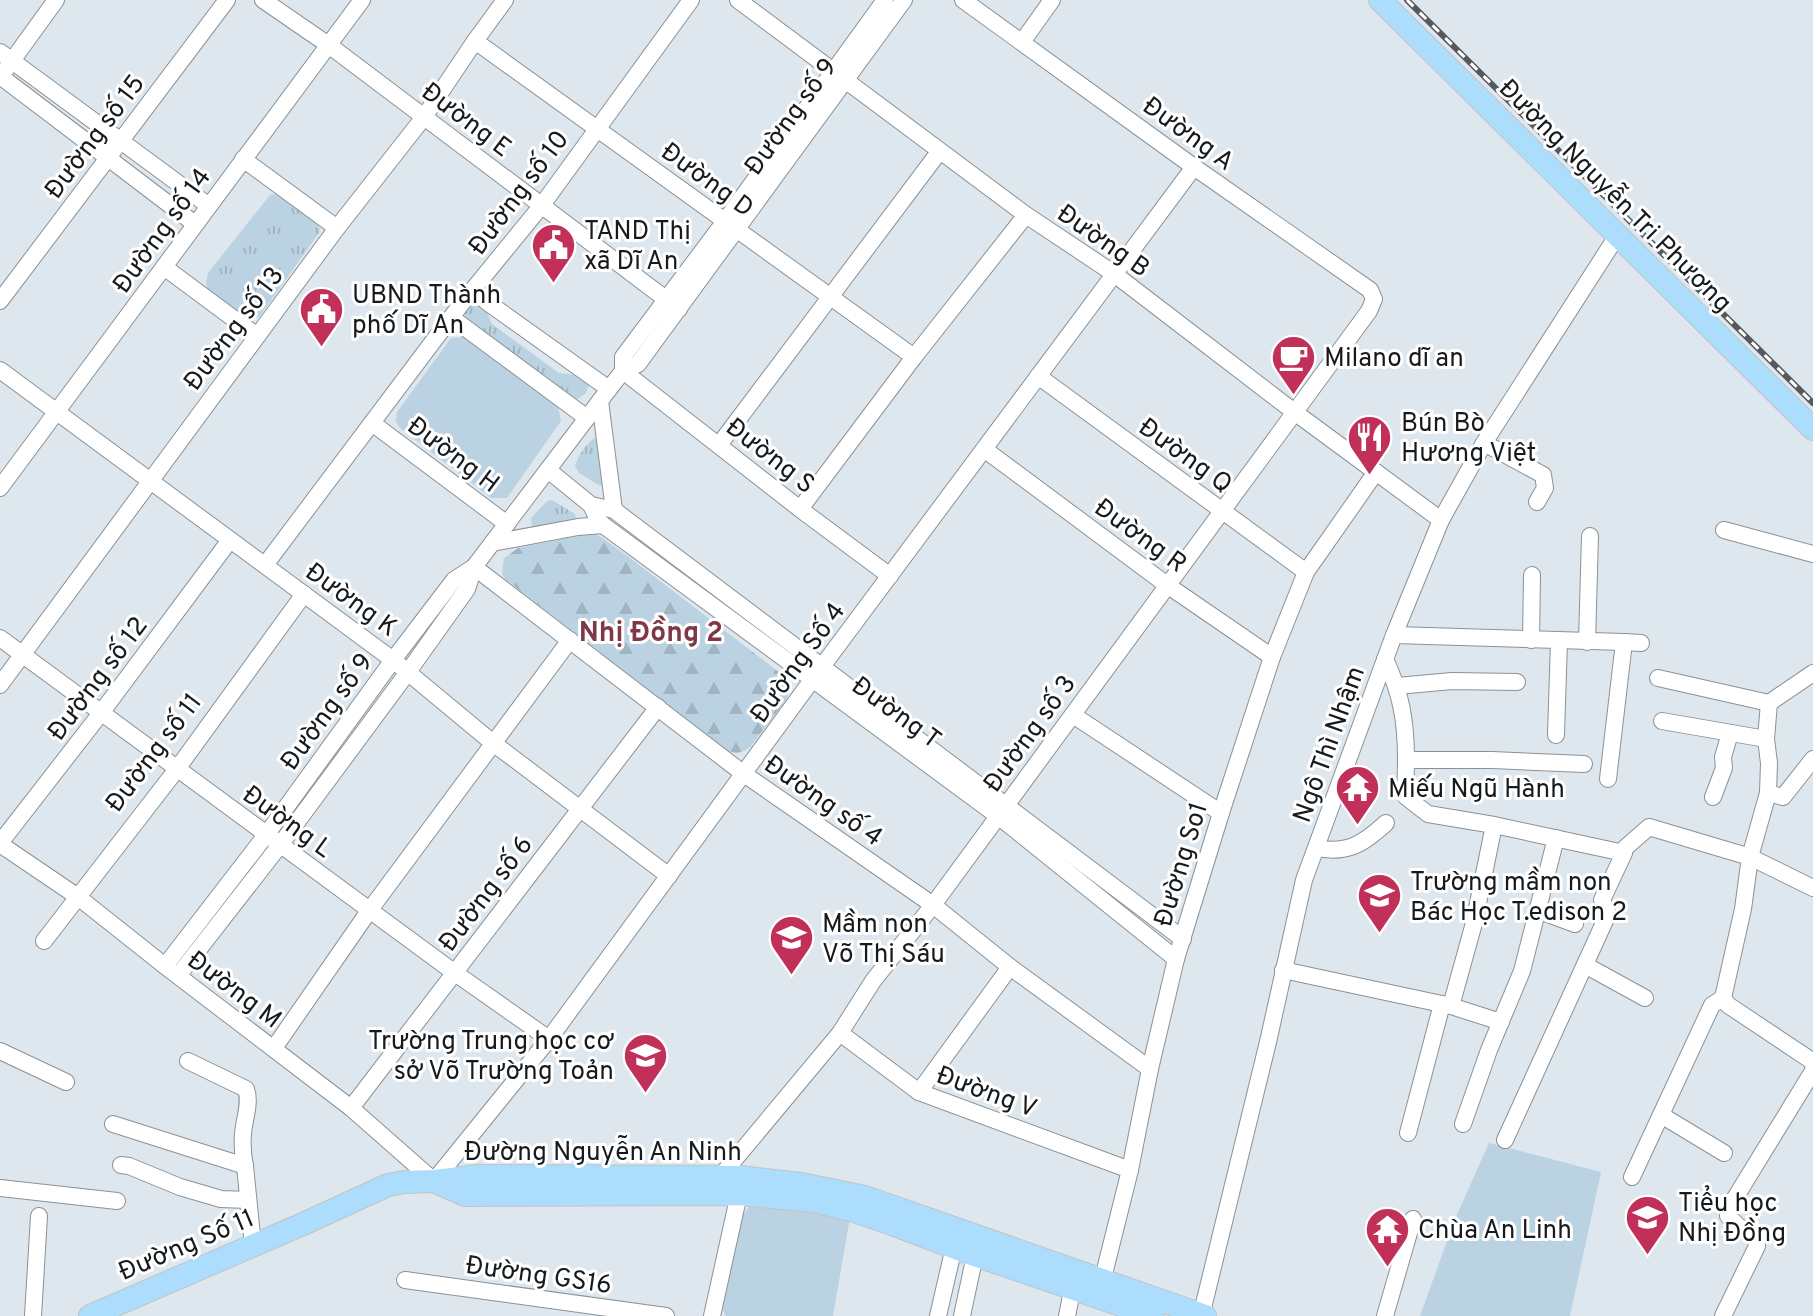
<svg xmlns="http://www.w3.org/2000/svg" width="1813" height="1316" font-family="Overpass,sans-serif">
  <defs>
    <pattern id="grass-tufts" width="24" height="20" patternUnits="userSpaceOnUse" patternTransform="scale(2)"><rect width="24" height="20" fill="#bbd2e2"/><path d="M3 7l-1-3M5 7V3M7 7l1-3M15 17l-1-3M17 17v-4M19 17l1-3" fill="none" stroke="#a0b4c1"/></pattern>
    <pattern id="forest-firs" width="22" height="20" patternUnits="userSpaceOnUse" patternTransform="scale(2)"><rect width="22" height="20" fill="#bbd2e2"/><path d="M5 1l3.5 6h-7zM16 11l3.5 6h-7z" fill="#a0b4c1"/></pattern>
  </defs>
  <rect width="100%" height="100%" fill="#dee7ed"/>
  <g fill="url(#grass-tufts)">
    <path d="M277,194C293,197 311,215 320,228L319,233L259,317L252,319L243,318L208,292L206,283L208,273L270,195Z"/>
    <path d="M477,302L485,307L492,324L559,373L576,375L589,384L586,393L578,399L570,398L468,322C462,312 467,306 477,302Z"/>
    <path d="M595,438L600,439L606,483L600,486L579,473L575,466C578,456 586,443 595,438Z"/>
    <polygon points="552,500 575,514 577,521 537,530 532,527 531,518 547,501"/>
  </g>
  <path fill="url(#forest-firs)" d="M593,533L601,537L634,561L784,676C789,685 790,691 786,700L750,747C742,753 737,754 728,751L505,579L502,574L504,558L518,548Z"/>
  <g fill="#bbd2e2">
    <polygon points="463,337 472,342 558,407 561,421 507,498 491,498 399,427 396,421 397,412 451,338"/>
    <polygon points="1489,1143 1601,1172 1570,1316 1420,1316 1455,1219"/>
    <polygon points="752,1204 850,1217 833,1316 726,1316 719,1304 738,1220"/>
  </g>
  <g fill="none" stroke-linecap="round" stroke-linejoin="round">
    <defs>
      <g id="minor">
        <polyline points="263,0 330,46 679,309"/>
        <polyline points="738,0 1026,215 1113,273 1293,411 1441,520"/>
        <polyline points="475,41 914,357"/>
        <polyline points="1022,42 1052,0"/>
        <polyline points="0,52 209,206"/>
        <polyline points="6,69 56,0"/>
        <polyline points="0,76 195,224"/>
        <polyline points="243,159 337,228"/>
        <polyline points="164,267 257,336"/>
        <polyline points="473,290 487,302 609,389"/>
        <polyline points="0,301 227,0"/>
        <polyline points="452,318 587,418"/>
        <polyline points="0,370 393,660 493,743 669,876"/>
        <polyline points="623,371 623,357 725,221 885,0"/>
        <polyline points="623,371 800,509 890,576"/>
        <polyline points="1038,376 1306,572"/>
        <polyline points="600,401 614,510"/>
        <polyline points="372,423 507,524"/>
        <polyline points="1484,443 1543,475 1545,488 1537,502"/>
        <polyline points="719,445 939,152"/>
        <polyline points="984,449 1167,585 1272,657"/>
        <polyline points="548,470 591,505 598,520 603,525 998,816 1176,959"/>
        <polyline points="0,488 362,0"/>
        <polyline points="591,505 614,510 1183,939"/>
        <polyline points="800,509 914,357 1026,215"/>
        <polyline points="1724,530 1813,554"/>
        <polyline points="492,543 578,527 603,525"/>
        <polyline points="265,565 462,303 542,205 691,0"/>
        <polyline points="474,567 744,774 933,905 1010,967 1150,1069"/>
        <polyline points="1394,635 1624,642 1608,779"/>
        <polyline points="0,638 455,973 549,1039"/>
        <polyline points="1531,640 1532,575"/>
        <polyline points="1587,642 1590,536"/>
        <polyline points="1624,642 1641,643"/>
        <path d="M1385,659C1401,693 1406,721 1406,759C1406,772 1405,785 1406,797L1428,814L1494,825L1624,853L1602,900L1608,914L1505,1140"/>
        <polyline points="1813,673 1769,703 1766,739 1769,763 1768,793 1750,857 1743,909 1723,998 1728,1005 1812,1061 1813,1065"/>
        <polyline points="1658,678 1769,703"/>
        <polyline points="0,685 337,228 424,117 475,41 505,0"/>
        <polyline points="1397,686 1452,681 1517,682"/>
        <polyline points="1073,715 1221,813"/>
        <polyline points="1662,721 1766,739"/>
        <polyline points="1556,735 1559,641"/>
        <polyline points="1406,760 1492,760 1584,764"/>
        <polyline points="1768,793 1783,797 1813,759"/>
        <polyline points="1713,797 1724,768 1723,757 1730,733"/>
        <polyline points="0,843 101,713 230,540"/>
        <polyline points="0,844 78,897 165,966 351,1108 434,1181 549,1039 812,680 1194,167"/>
        <path d="M1316,848C1348,854 1363,844 1386,823"/>
        <polyline points="1625,848 1649,827 1750,857 1813,888"/>
        <polyline points="1537,910 1575,924"/>
        <polyline points="44,941 177,769 304,594"/>
        <polyline points="1585,965 1645,998"/>
        <polyline points="165,966 266,835 393,660 454,580 474,567"/>
        <polyline points="1283,970 1451,1006 1501,1022"/>
        <polyline points="178,976 280,845 408,672 467,589 474,567 609,389 623,371 638,364 904,0"/>
        <polyline points="1451,1006 1474,923 1494,825"/>
        <polyline points="840,1033 919,1092 1130,1170"/>
        <polyline points="274,1048 369,911 570,640"/>
        <polyline points="0,1051 66,1082"/>
        <path d="M188,1061L246,1089C251,1103 244,1119 243,1134C242,1145 243,1156 245,1166"/>
        <polyline points="919,1092 1010,967"/>
        <polyline points="351,1108 658,707"/>
        <polyline points="1661,1115 1724,1153"/>
        <polyline points="113,1124 245,1166 253,1246"/>
        <polyline points="1463,1124 1489,1050 1522,971 1556,838"/>
        <polyline points="1408,1133 1442,1004"/>
        <polyline points="121,1165 129,1166 180,1187 221,1199 248,1200"/>
        <polyline points="720,1177 840,1033 873,981 933,905 1369,311 1374,299 1370,290 1194,167 963,0"/>
        <polyline points="1632,1177 1712,1005 1723,998"/>
        <polyline points="0,1188 117,1201"/>
        <polyline points="405,1280 666,1316"/>
        <polyline points="1100,1290 1130,1170 1150,1069 1176,959 1221,813 1272,657 1306,572 1376,472"/>
        <polyline points="33,1316 39,1216"/>
        <polyline points="712,1316 739,1194"/>
        <polyline points="938,1316 954,1247"/>
        <polyline points="962,1316 975,1255"/>
        <polyline points="1067,1316 1074,1281"/>
        <polyline points="1201,1316 1268,1042 1304,880 1394,635 1441,520 1484,443 1617,236"/>
        <polyline points="1385,1316 1413,1219"/>
        <polyline points="1723,1316 1757,1246 1755,1237 1738,1226 1728,1216 1732,1203 1813,1071"/>
      </g>
      <g id="major">
        <polyline points="1380,0 1813,429"/>
        <polyline points="436,1182 465,1195 739,1194 814,1201 851,1210 892,1224 966,1252 1153,1316"/>
        <polyline points="90,1316 303,1224 388,1185 405,1182 434,1181 478,1176 740,1177 801,1184 865,1197 1205,1316"/>
      </g>
    </defs>
    <use href="#minor" stroke="#8a9297" stroke-width="18"/>
    <use href="#major" stroke="#c3c3c4" stroke-width="24"/>
    <use href="#minor" stroke="#fff" stroke-width="16"/>
    <use href="#major" stroke="#acddfd" stroke-width="22"/>
    <defs>
      <polyline id="rail" points="1407,0 1813,403"/>
    </defs>
    <use href="#rail" stroke="#555a5d" stroke-width="6"/>
    <use href="#rail" stroke="#fff" stroke-width="3" stroke-dasharray="9" stroke-linecap="butt"/>
  </g>
  <defs>
    <symbol id="civic-pin" viewBox="-11 -11 22 30"><path d="M0 17L-7.5 6A9.5 9.5 0 1 1 7.5 6Z" fill="#c03058" stroke="#fff"/><path d="M-.6-6.5H3V-4.5H.6V-3L4-1V1h2V6H-6V1h2V-1L-.6-3ZM-1.2 2.5V6h2.4V2.5Z" fill="#fff"/></symbol>
    <symbol id="cafe-pin" viewBox="-11 -11 22 30"><path d="M0 17L-7.5 6A9.5 9.5 0 1 1 7.5 6Z" fill="#c03058" stroke="#fff"/><path d="M-5.5-4.5H6V0H3Q3 3.5 0 3.5H-2.5Q-5.5 3.5-5.5 0ZM3-3.2v2h1.7v-2ZM-6 4.5H4V6H-6Z" fill="#fff"/></symbol>
    <symbol id="restaurant-pin" viewBox="-11 -11 22 30"><path d="M0 17L-7.5 6A9.5 9.5 0 1 1 7.5 6Z" fill="#c03058" stroke="#fff"/><path d="M-5-6h1v4h1v-4h1v4h1v-4h1v5L-1.5 .5V6h-2V.5L-5-1ZM5-6V6H3V1.5H1.5Q1.5-4 5-6Z" fill="#fff"/></symbol>
    <symbol id="temple-pin" viewBox="-11 -11 22 30"><path d="M0 17L-7.5 6A9.5 9.5 0 1 1 7.5 6Z" fill="#c03058" stroke="#fff"/><path d="M0-6L5-2H3V0L6.5 2.5H4V6H1.5V3h-3V6H-4V2.5H-6.5L-3 0V-2H-5Z" fill="#fff"/></symbol>
    <symbol id="school-pin" viewBox="-11 -11 22 30"><path d="M0 17L-7.5 6A9.5 9.5 0 1 1 7.5 6Z" fill="#c03058" stroke="#fff"/><path d="M0-5L7-2L0 1L-7-2ZM-4 1L0 2.5L4 1V4Q0 6-4 4Z" fill="#fff"/></symbol>
  </defs>
  <g fill-rule="evenodd">
    <use href="#civic-pin" x="528" y="220" width="51" height="69"/>
    <use href="#civic-pin" x="296" y="284" width="51" height="69"/>
    <use href="#cafe-pin" x="1268" y="332" width="51" height="69"/>
    <use href="#restaurant-pin" x="1344" y="412" width="51" height="69"/>
    <use href="#temple-pin" x="1332" y="762" width="51" height="69"/>
    <use href="#school-pin" x="1354" y="870" width="51" height="69"/>
    <use href="#school-pin" x="766" y="912" width="51" height="69"/>
    <use href="#school-pin" x="620" y="1030" width="51" height="69"/>
    <use href="#school-pin" x="1622" y="1192" width="51" height="69"/>
    <use href="#temple-pin" x="1362" y="1204" width="51" height="69"/>
  </g>
  <g text-anchor="middle" stroke-width="6" stroke-linejoin="round" paint-order="stroke">
    <g font-size="26" fill="#171a1c" stroke="#fff">
      <text transform="translate(790 116) rotate(-54)" y="9">Đường số 9</text>
      <text transform="translate(467 119) rotate(37)" y="9">Đường E</text>
      <text transform="translate(1189 133) rotate(36)" y="9">Đường A</text>
      <text transform="translate(94 136) rotate(-53)" y="9">Đường số 15</text>
      <text transform="translate(708 179) rotate(36)" y="9">Đường D</text>
      <text transform="translate(518 192) rotate(-53)" y="9">Đường số 10</text>
      <text transform="translate(1616 195) rotate(45)" y="9">Đường Nguyễn Tri Phương</text>
      <text transform="translate(161 230) rotate(-54)" y="9">Đường số 14</text>
      <text transform="translate(1104 240) rotate(35)" y="9">Đường B</text>
      <text transform="translate(233 328) rotate(-53)" y="9">Đường số 13</text>
      <text transform="translate(454 454) rotate(37)" y="9">Đường H</text>
      <text transform="translate(771 455) rotate(38)" y="9">Đường S</text>
      <text transform="translate(1186 455) rotate(36)" y="9">Đường Q</text>
      <text transform="translate(1141 535) rotate(36)" y="9">Đường R</text>
      <text transform="translate(352 599) rotate(36)" y="9">Đường K</text>
      <text transform="translate(797 662) rotate(-54)" y="9">Đường Số 4</text>
      <text transform="translate(97 678) rotate(-53)" y="9">Đường số 12</text>
      <text transform="translate(326 711) rotate(-54)" y="9">Đường số 9</text>
      <text transform="translate(897 712) rotate(36)" y="9">Đường T</text>
      <text transform="translate(1029 733) rotate(-54)" y="9">Đường số 3</text>
      <text transform="translate(1328 744) rotate(-70)" y="9">Ngô Thì Nhậm</text>
      <text transform="translate(153 752) rotate(-53)" y="9">Đường số 11</text>
      <text transform="translate(824 800) rotate(35)" y="9">Đường số 4</text>
      <text transform="translate(288 821) rotate(36)" y="9">Đường L</text>
      <text transform="translate(1180 864) rotate(-73)" y="9">Đường So1</text>
      <text transform="translate(485 893) rotate(-53)" y="9">Đường số 6</text>
      <text transform="translate(235 989) rotate(37)" y="9">Đường M</text>
      <text transform="translate(987 1091) rotate(20)" y="9">Đường V</text>
      <text x="603" y="1160">Đường Nguyễn An Ninh</text>
      <text transform="translate(186 1244) rotate(-23)" y="9">Đường Số 11</text>
      <text transform="translate(539 1274) rotate(8)" y="9">Đường GS16</text>
    </g>
    <g font-size="26" fill="#171a1c" stroke="#fff" text-anchor="start">
      <text x="584" y="239">TAND Thị<tspan x="584" dy="30">xã Dĩ An</tspan></text>
      <text x="352" y="303">UBND Thành<tspan x="352" dy="30">phố Dĩ An</tspan></text>
      <text x="1324" y="366">Milano dĩ an</text>
      <text x="1401" y="431">Bún Bò<tspan x="1401" dy="30">Hương Việt</tspan></text>
      <text x="1388" y="797">Miếu Ngũ Hành</text>
      <text x="1410" y="890">Trường mầm non<tspan x="1410" dy="30">Bác Học T.edison 2</tspan></text>
      <text x="822" y="932">Mầm non<tspan x="822" dy="30">Võ Thị Sáu</tspan></text>
      <text x="614" y="1049" text-anchor="end">Trường Trung học cơ<tspan x="614" dy="30">sở Võ Trường Toản</tspan></text>
      <text x="1678" y="1211">Tiểu học<tspan x="1678" dy="30">Nhị Đồng</tspan></text>
      <text x="1418" y="1238">Chùa An Linh</text>
    </g>
    <g font-size="28" font-weight="bold" fill="#803847" stroke="#fff">
      <text x="651" y="641">Nhị Đồng 2</text>
    </g>
  </g>
</svg>
